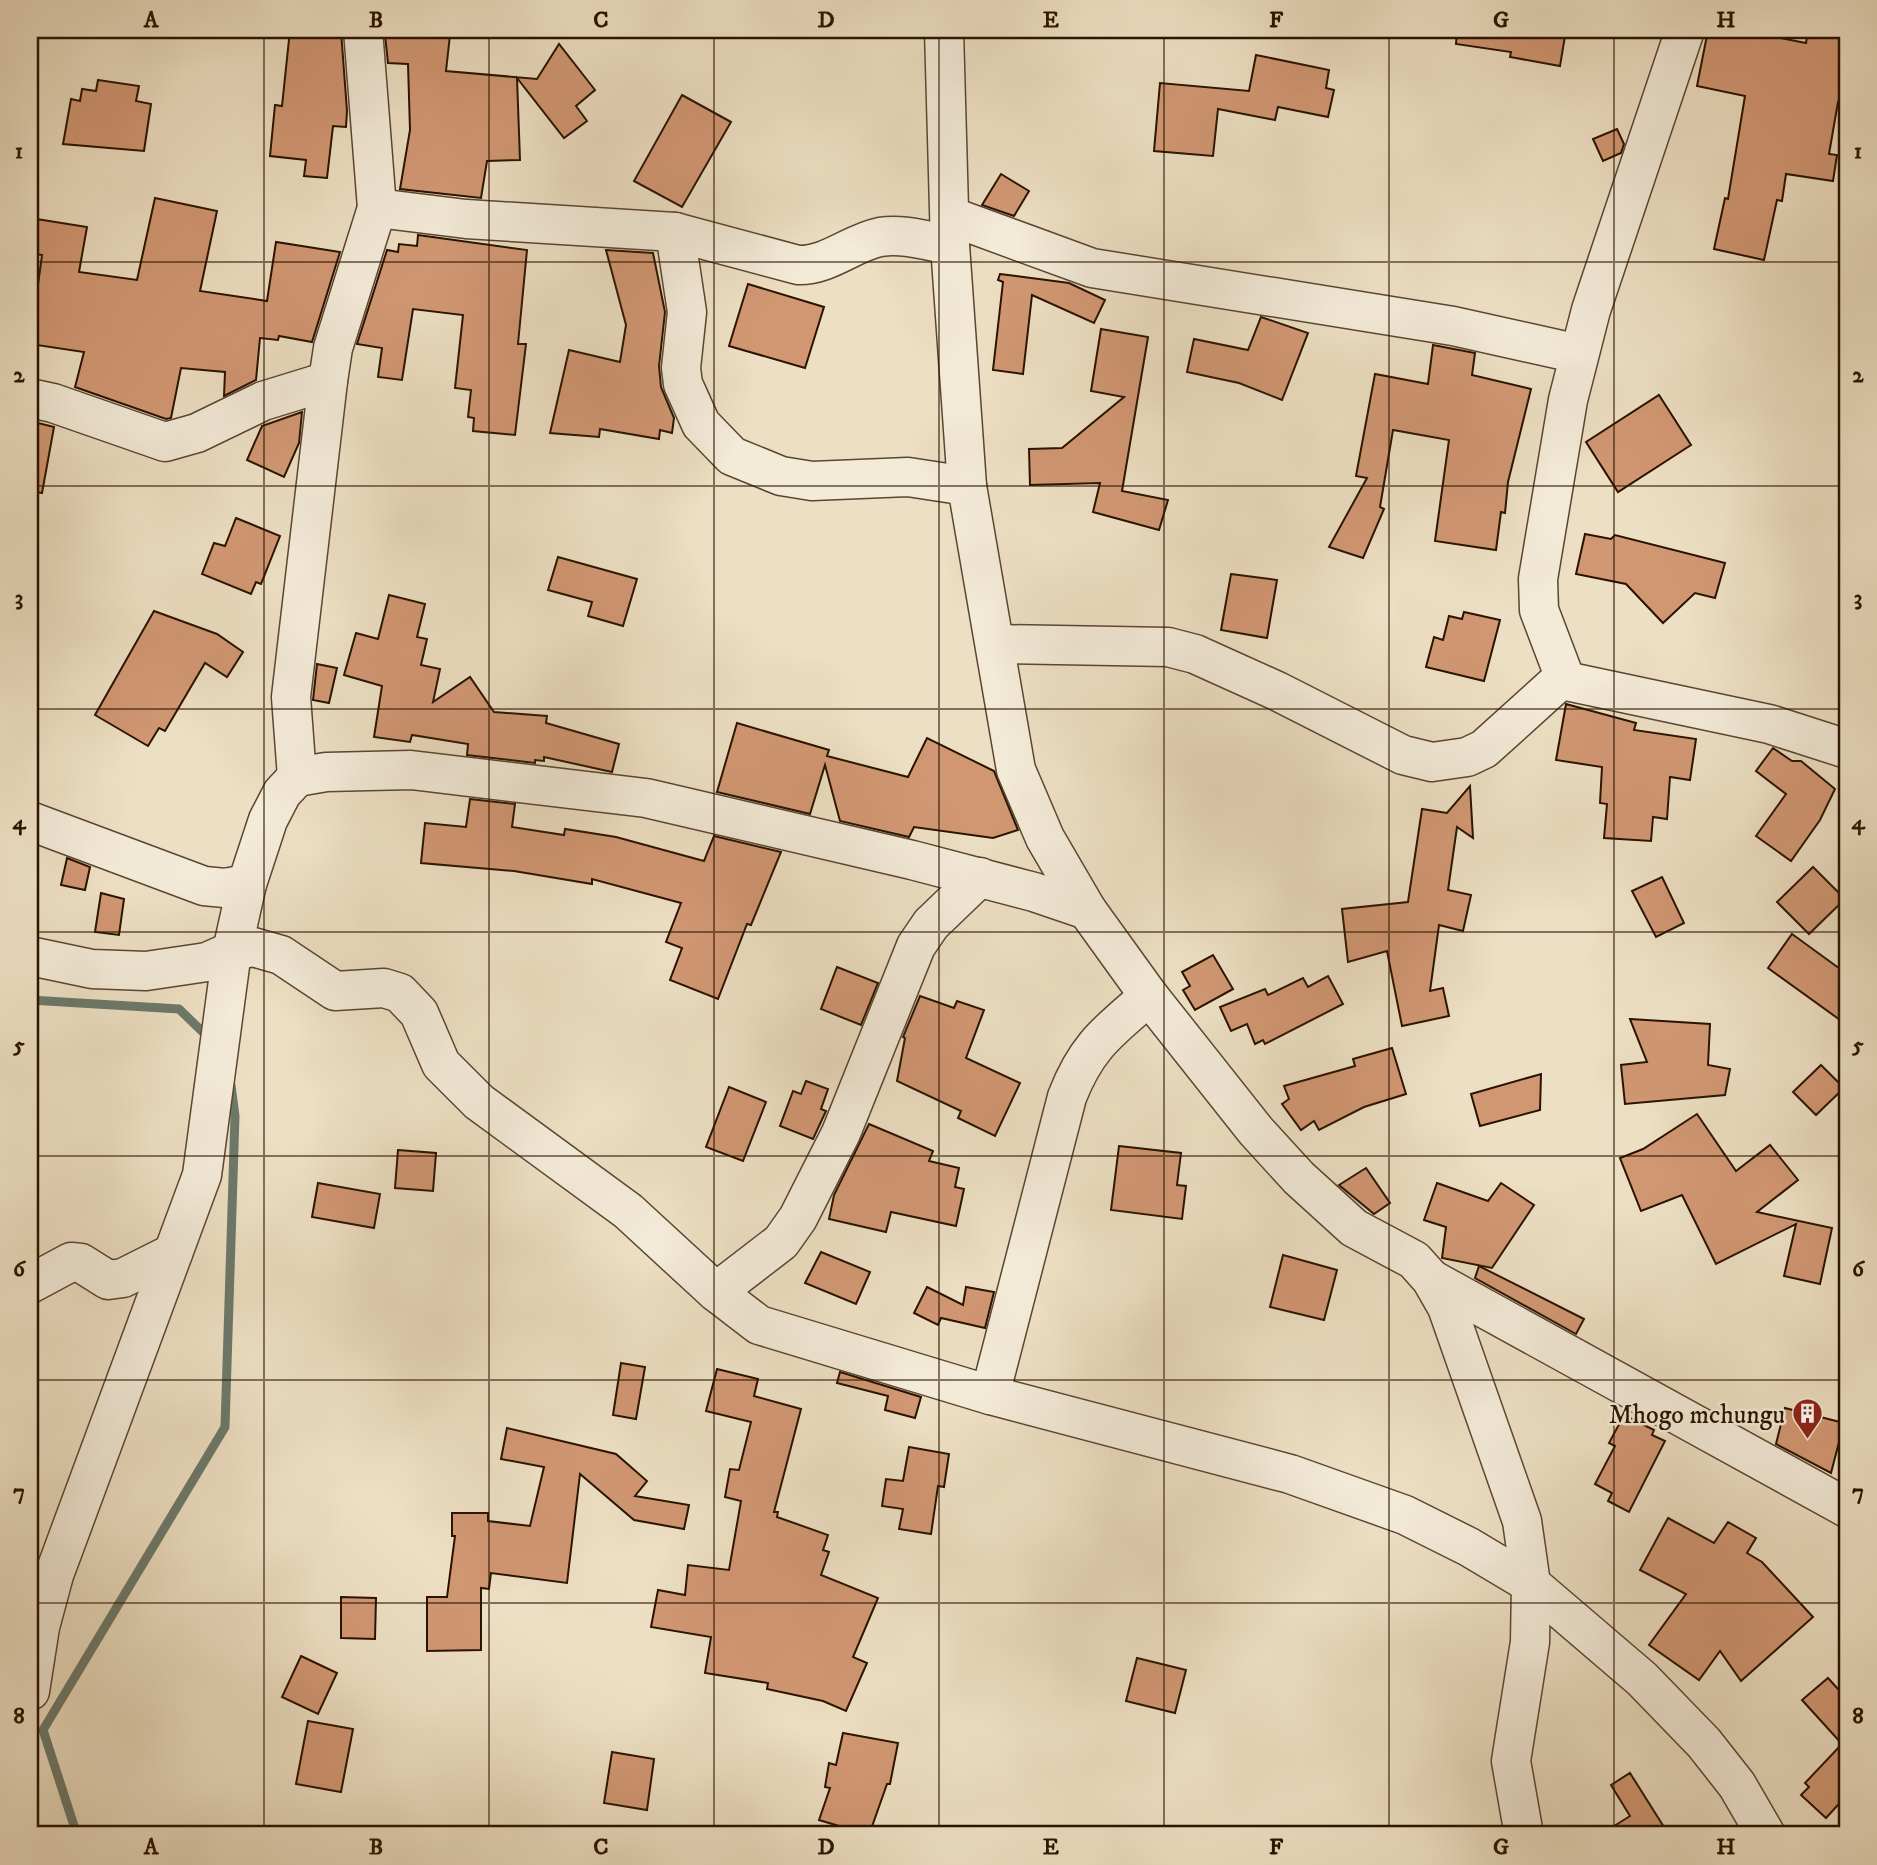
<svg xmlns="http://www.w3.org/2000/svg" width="1877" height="1865" font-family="'IM FELL DW Pica',serif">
  <rect width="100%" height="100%" fill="#eddfc3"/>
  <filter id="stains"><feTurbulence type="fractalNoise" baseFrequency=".00286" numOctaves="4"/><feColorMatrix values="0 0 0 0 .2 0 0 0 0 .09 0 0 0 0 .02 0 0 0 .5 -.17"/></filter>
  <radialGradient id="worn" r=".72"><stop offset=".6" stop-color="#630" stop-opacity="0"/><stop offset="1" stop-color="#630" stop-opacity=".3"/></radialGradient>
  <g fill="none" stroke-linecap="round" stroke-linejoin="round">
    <g stroke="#6c796b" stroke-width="9">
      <polyline points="30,1000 179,1009 211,1040"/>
      <polyline points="77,1835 43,1730 225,1427 235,1116 231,1085"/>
    </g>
  </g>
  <g fill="#d19773" stroke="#291300" stroke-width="2">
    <polygon points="290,30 341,31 347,111 346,127 333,126 327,178 304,176 306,160 270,156 275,105 282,106"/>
    <polygon points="406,30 450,35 446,71 537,79 559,44 595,90 576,106 587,121 564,138 517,78 520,160 487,161 481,198 400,189 410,130 408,64 388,63 385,35 406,36"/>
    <polygon points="1457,30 1566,30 1560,66 1510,57 1511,52 1456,44"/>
    <polygon points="1708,30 1741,30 1806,43 1808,30 1847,30 1847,104 1838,102 1829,154 1837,155 1833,181 1786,174 1782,201 1777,200 1764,260 1714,249 1725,198 1728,199 1745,96 1697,86"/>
    <polygon points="1256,55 1329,70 1326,88 1334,90 1328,117 1278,107 1275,120 1218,109 1213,156 1154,151 1160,83 1249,91"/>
    <polygon points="98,80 139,86 136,101 151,104 144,151 63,144 71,99 80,101 82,89 96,91"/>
    <polygon points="682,95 731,122 682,207 634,181"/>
    <polygon points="1617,129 1624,144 1621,153 1603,161 1593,139"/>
    <polygon points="1001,174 1029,191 1014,216 982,205"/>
    <polygon points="155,198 217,211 200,291 267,301 276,242 340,252 312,342 279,336 278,340 260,338 256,380 224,396 225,372 181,368 171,418 166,419 75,387 84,352 30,344 42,255 30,253 30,218 87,227 79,272 137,280"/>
    <polygon points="418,235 527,250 518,344 526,344 515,435 473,431 474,418 468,417 471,390 455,388 463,315 413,309 402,380 378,377 382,348 357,344 387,250 398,252 399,244 417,246"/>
    <polygon points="606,250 653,253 665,312 659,366 661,387 674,418 672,433 660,430 659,439 600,429 599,437 550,433 569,350 620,362 626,325"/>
    <polygon points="1000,274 1069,283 1105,300 1094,323 1032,295 1023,374 993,370 1003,282 998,280"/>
    <polygon points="748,284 824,307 805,368 729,346"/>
    <polygon points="1261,317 1308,333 1282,400 1239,383 1187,372 1194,339 1248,350"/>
    <polygon points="1101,329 1148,337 1122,491 1168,500 1159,530 1093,512 1100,483 1030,485 1029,449 1062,448 1124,397 1091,391"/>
    <polygon points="1433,345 1475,353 1472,375 1531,389 1508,482 1505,513 1501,512 1496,550 1435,541 1449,440 1393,430 1380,507 1384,509 1363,558 1329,547 1367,478 1356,476 1375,374 1428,384"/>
    <polygon points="1659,395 1691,445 1618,492 1586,442"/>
    <polygon points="302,412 299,443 284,477 247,460 262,426"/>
    <polygon points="30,421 54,427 42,493 30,491"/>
    <polygon points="236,518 280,536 261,584 256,582 251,594 202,574 214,543 225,546"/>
    <polygon points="1585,534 1611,539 1615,535 1725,563 1715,598 1695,593 1663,623 1626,584 1576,574"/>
    <polygon points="558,557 637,579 623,626 588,616 592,602 548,590"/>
    <polygon points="1231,574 1277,580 1267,638 1221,630"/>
    <polygon points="389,595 425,604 417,637 427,639 421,665 440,669 433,702 470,677 494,712 547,716 546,723 619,744 612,772 544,757 544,761 535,760 535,763 467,755 468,744 412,735 410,742 374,737 382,686 344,675 356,633 378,639"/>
    <polygon points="154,611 217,634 243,652 227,677 205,663 165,731 159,728 148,746 95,715"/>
    <polygon points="1464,612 1500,620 1484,681 1426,667 1434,637 1443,640 1449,616 1462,619"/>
    <polygon points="317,664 337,668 329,703 313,700"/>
    <polygon points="1566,704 1636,723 1634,730 1696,739 1690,780 1670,777 1667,819 1653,817 1651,841 1604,838 1607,804 1600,803 1602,767 1556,760"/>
    <polygon points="737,723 829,750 827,756 908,777 927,738 994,771 1018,830 993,838 914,827 909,837 840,821 825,765 810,814 717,792"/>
    <polygon points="1773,748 1792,761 1801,761 1835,789 1820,820 1791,861 1756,836 1786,794 1756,771"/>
    <polygon points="1470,786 1473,838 1457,827 1448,890 1471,895 1463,931 1439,925 1430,991 1443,988 1449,1016 1402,1026 1387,951 1348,962 1342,909 1408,902 1422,809 1447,813"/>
    <polygon points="470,799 515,804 512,827 564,835 565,829 616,837 704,861 714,836 781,852 751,925 747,924 718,999 670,980 682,948 666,942 681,903 592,879 592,884 514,871 421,863 425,823 466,827"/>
    <polygon points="67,858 90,867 85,890 61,885"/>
    <polygon points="1813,867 1845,899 1809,934 1777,902"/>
    <polygon points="1662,877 1684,923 1656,937 1632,891"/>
    <polygon points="101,893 124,899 119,935 95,932"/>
    <polygon points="1792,934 1847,974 1847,1025 1768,968"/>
    <polygon points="1213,955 1233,989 1195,1010 1183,990 1190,986 1182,972"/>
    <polygon points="837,967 878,983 861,1025 821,1009"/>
    <polygon points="1328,976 1343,1004 1265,1044 1263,1040 1255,1044 1247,1024 1231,1031 1220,1007 1265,989 1268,995 1303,978 1308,987"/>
    <polygon points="920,996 954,1008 957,1001 984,1010 966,1058 1020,1083 995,1136 958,1118 961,1111 897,1081 905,1038 903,1037"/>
    <polygon points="1630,1019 1710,1024 1708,1065 1730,1069 1725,1095 1625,1104 1621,1065 1647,1062"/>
    <polygon points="1392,1048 1406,1094 1364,1107 1319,1130 1314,1121 1301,1130 1282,1104 1289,1099 1284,1086 1355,1066 1353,1059"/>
    <polygon points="1821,1065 1844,1088 1816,1115 1793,1092"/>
    <polygon points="1541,1074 1540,1110 1480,1126 1471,1094"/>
    <polygon points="806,1081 828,1089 821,1109 826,1111 813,1139 780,1126 793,1091 801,1094"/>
    <polygon points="729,1087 766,1102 743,1161 706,1147"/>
    <polygon points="1697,1114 1736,1171 1770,1145 1798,1180 1757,1212 1832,1228 1820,1284 1784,1276 1796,1224 1716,1264 1682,1195 1641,1211 1620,1158 1643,1149"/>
    <polygon points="869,1124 933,1151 929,1161 959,1168 955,1187 964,1189 956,1226 891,1212 886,1232 829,1219 834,1195"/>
    <polygon points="1119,1146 1181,1153 1177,1185 1186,1186 1182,1219 1111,1210"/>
    <polygon points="398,1150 436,1153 433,1191 395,1188"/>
    <polygon points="1366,1168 1390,1203 1374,1214 1339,1185"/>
    <polygon points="318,1183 380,1194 374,1228 312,1217"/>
    <polygon points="1437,1183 1488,1201 1501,1183 1534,1205 1492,1268 1442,1258 1446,1227 1424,1220"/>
    <polygon points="821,1252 870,1272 856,1304 805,1283"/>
    <polygon points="1283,1255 1337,1270 1324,1320 1270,1307"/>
    <polygon points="1479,1266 1584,1319 1576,1334 1475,1278"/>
    <polygon points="927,1287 963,1305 966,1287 994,1292 985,1328 941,1318 938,1325 914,1313"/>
    <polygon points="621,1363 645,1367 636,1419 613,1415"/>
    <polygon points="717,1369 758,1379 754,1396 801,1409 774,1512 778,1512 777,1517 828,1535 823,1550 829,1552 821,1575 878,1598 853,1657 867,1663 846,1711 823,1701 767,1689 768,1683 705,1673 711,1637 651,1627 658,1590 685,1595 688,1565 729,1570 741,1501 725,1497 730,1469 739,1470 751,1422 706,1411"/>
    <polygon points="840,1372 921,1397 915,1418 885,1410 888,1396 837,1383"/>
    <polygon points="1785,1408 1844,1423 1831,1473 1776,1444"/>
    <polygon points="1624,1415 1654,1430 1652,1435 1665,1441 1629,1512 1608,1501 1612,1493 1595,1484 1615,1446 1609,1443"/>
    <polygon points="507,1428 616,1454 647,1481 635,1496 689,1505 684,1529 634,1520 580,1474 567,1583 491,1573 489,1589 481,1588 481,1650 427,1651 427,1597 447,1597 455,1536 452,1536 452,1513 488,1513 488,1521 530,1526 544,1467 501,1459"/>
    <polygon points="909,1447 949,1454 944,1487 938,1486 931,1534 899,1529 903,1509 882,1506 886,1479 903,1481"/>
    <polygon points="1668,1518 1714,1543 1728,1522 1756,1538 1747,1553 1762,1562 1813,1617 1741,1681 1720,1651 1699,1680 1649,1645 1686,1594 1640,1570"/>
    <polygon points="341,1597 376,1598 375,1639 341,1638"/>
    <polygon points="301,1656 337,1673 318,1714 282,1697"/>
    <polygon points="1137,1658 1186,1670 1175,1713 1126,1701"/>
    <polygon points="1828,1678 1847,1699 1847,1795 1826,1818 1801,1795 1809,1787 1805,1783 1842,1744 1802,1700"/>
    <polygon points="308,1721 353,1729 341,1792 296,1784"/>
    <polygon points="843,1733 898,1743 890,1784 887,1784 869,1835 819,1820 830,1788 825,1787 829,1763 836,1765"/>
    <polygon points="612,1752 654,1759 647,1810 604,1803"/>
    <polygon points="1630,1773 1669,1835 1600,1835 1630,1816 1611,1785"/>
  </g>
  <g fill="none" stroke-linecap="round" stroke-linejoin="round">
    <defs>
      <g id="minor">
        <polyline points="944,30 950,245 967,486 1016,770 1045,838 1087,910 1149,996 1256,1131 1299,1178 1354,1228 1414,1260 1431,1279 1447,1307 1522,1521 1531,1584 1530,1642 1511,1761 1524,1835"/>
        <path d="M377,208L466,219L675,232L798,265C828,266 851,243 880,237C903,233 928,241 950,245"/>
        <polyline points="950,216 1092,268 1453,326 1579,354"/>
        <polyline points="675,232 687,312 681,368 683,384 701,424 732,456 781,476 812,481 908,477 967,486"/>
        <polyline points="30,398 53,403 165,442 197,433 263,401 328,381"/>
        <polyline points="995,644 1168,647 1195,654 1277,691 1403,755 1432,762 1467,757 1484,749 1557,683 1566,681 1769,724 1847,749"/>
        <polyline points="1566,681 1539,610 1538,579 1568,400 1591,310 1685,30"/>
        <polyline points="297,777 291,697 328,381 333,348 377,208 363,30"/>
        <polyline points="30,821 204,886 225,888 247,884"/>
        <polyline points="30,956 92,969 146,971 207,962 232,951 253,947 281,955 335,991 384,988 400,993 419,1013 441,1064 479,1102 628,1211 716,1292 759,1325 990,1395 1290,1474 1405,1515 1469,1547 1531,1584 1642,1679 1704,1743 1737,1785 1766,1835"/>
        <polyline points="1431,1279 1847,1508"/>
        <polyline points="30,1284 71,1262 81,1263 108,1280 123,1278 173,1253"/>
        <polyline points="716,1292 781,1242 798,1218 841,1133 916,946 931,924 980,877"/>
        <path d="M990,1395L1067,1097C1087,1045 1109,1031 1149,996"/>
        <polyline points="30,1691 40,1627 54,1575 202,1175 232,951 247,884 268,820 282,793 297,777 326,772 411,770 646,798 912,860 1034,892 1087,910"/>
      </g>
    </defs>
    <use href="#minor" stroke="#5a4631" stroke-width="41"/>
    <use href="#minor" stroke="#f3ead8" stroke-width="38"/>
  </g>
  <path fill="none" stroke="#291300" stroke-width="2" stroke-opacity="0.55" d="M264,30V1835M489,30V1835M714,30V1835M939,30V1835M1164,30V1835M1389,30V1835M1614,30V1835M30,262H1847M30,486H1847M30,709H1847M30,932H1847M30,1156H1847M30,1380H1847M30,1603H1847"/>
  <defs>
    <symbol id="building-pin" viewBox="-11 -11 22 30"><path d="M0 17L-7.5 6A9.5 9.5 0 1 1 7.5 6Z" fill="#8f2418" stroke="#f3ead8"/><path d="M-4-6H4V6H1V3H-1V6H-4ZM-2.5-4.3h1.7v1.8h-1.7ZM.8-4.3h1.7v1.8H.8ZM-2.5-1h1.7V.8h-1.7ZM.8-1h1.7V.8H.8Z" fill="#fff"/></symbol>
  </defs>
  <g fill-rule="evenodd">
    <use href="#building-pin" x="1790" y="1396" width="35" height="47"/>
  </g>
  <g text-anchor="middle" stroke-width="5" stroke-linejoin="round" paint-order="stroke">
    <g font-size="26" fill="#291300" stroke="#f3ead8" text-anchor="end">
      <text x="1785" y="1423">Mhogo mchungu</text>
    </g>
  </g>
  <rect width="1877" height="1865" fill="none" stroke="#eddfc3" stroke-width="77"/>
  <rect x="38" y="38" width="1801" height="1788" fill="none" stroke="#291300" stroke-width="2.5"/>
  <g font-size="23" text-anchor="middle" font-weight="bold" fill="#291300">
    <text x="151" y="27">A</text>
    <text x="376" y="27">B</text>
    <text x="601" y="27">C</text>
    <text x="826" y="27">D</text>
    <text x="1051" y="27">E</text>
    <text x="1276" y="27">F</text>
    <text x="1501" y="27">G</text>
    <text x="1726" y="27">H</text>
    <text x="19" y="158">1</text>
    <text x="1858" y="158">1</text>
    <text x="19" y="382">2</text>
    <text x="1858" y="382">2</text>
    <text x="19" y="605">3</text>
    <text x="1858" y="605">3</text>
    <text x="19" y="829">4</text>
    <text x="1858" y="829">4</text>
    <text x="19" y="1052">5</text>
    <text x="1858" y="1052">5</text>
    <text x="19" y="1276">6</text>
    <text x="1858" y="1276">6</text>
    <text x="19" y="1499">7</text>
    <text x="1858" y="1499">7</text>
    <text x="19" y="1723">8</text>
    <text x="1858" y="1723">8</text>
    <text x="151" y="1854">A</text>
    <text x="376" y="1854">B</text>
    <text x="601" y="1854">C</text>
    <text x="826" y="1854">D</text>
    <text x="1051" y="1854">E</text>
    <text x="1276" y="1854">F</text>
    <text x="1501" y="1854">G</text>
    <text x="1726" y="1854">H</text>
  </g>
  <rect width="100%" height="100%" filter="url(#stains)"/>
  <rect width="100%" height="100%" fill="url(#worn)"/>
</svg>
